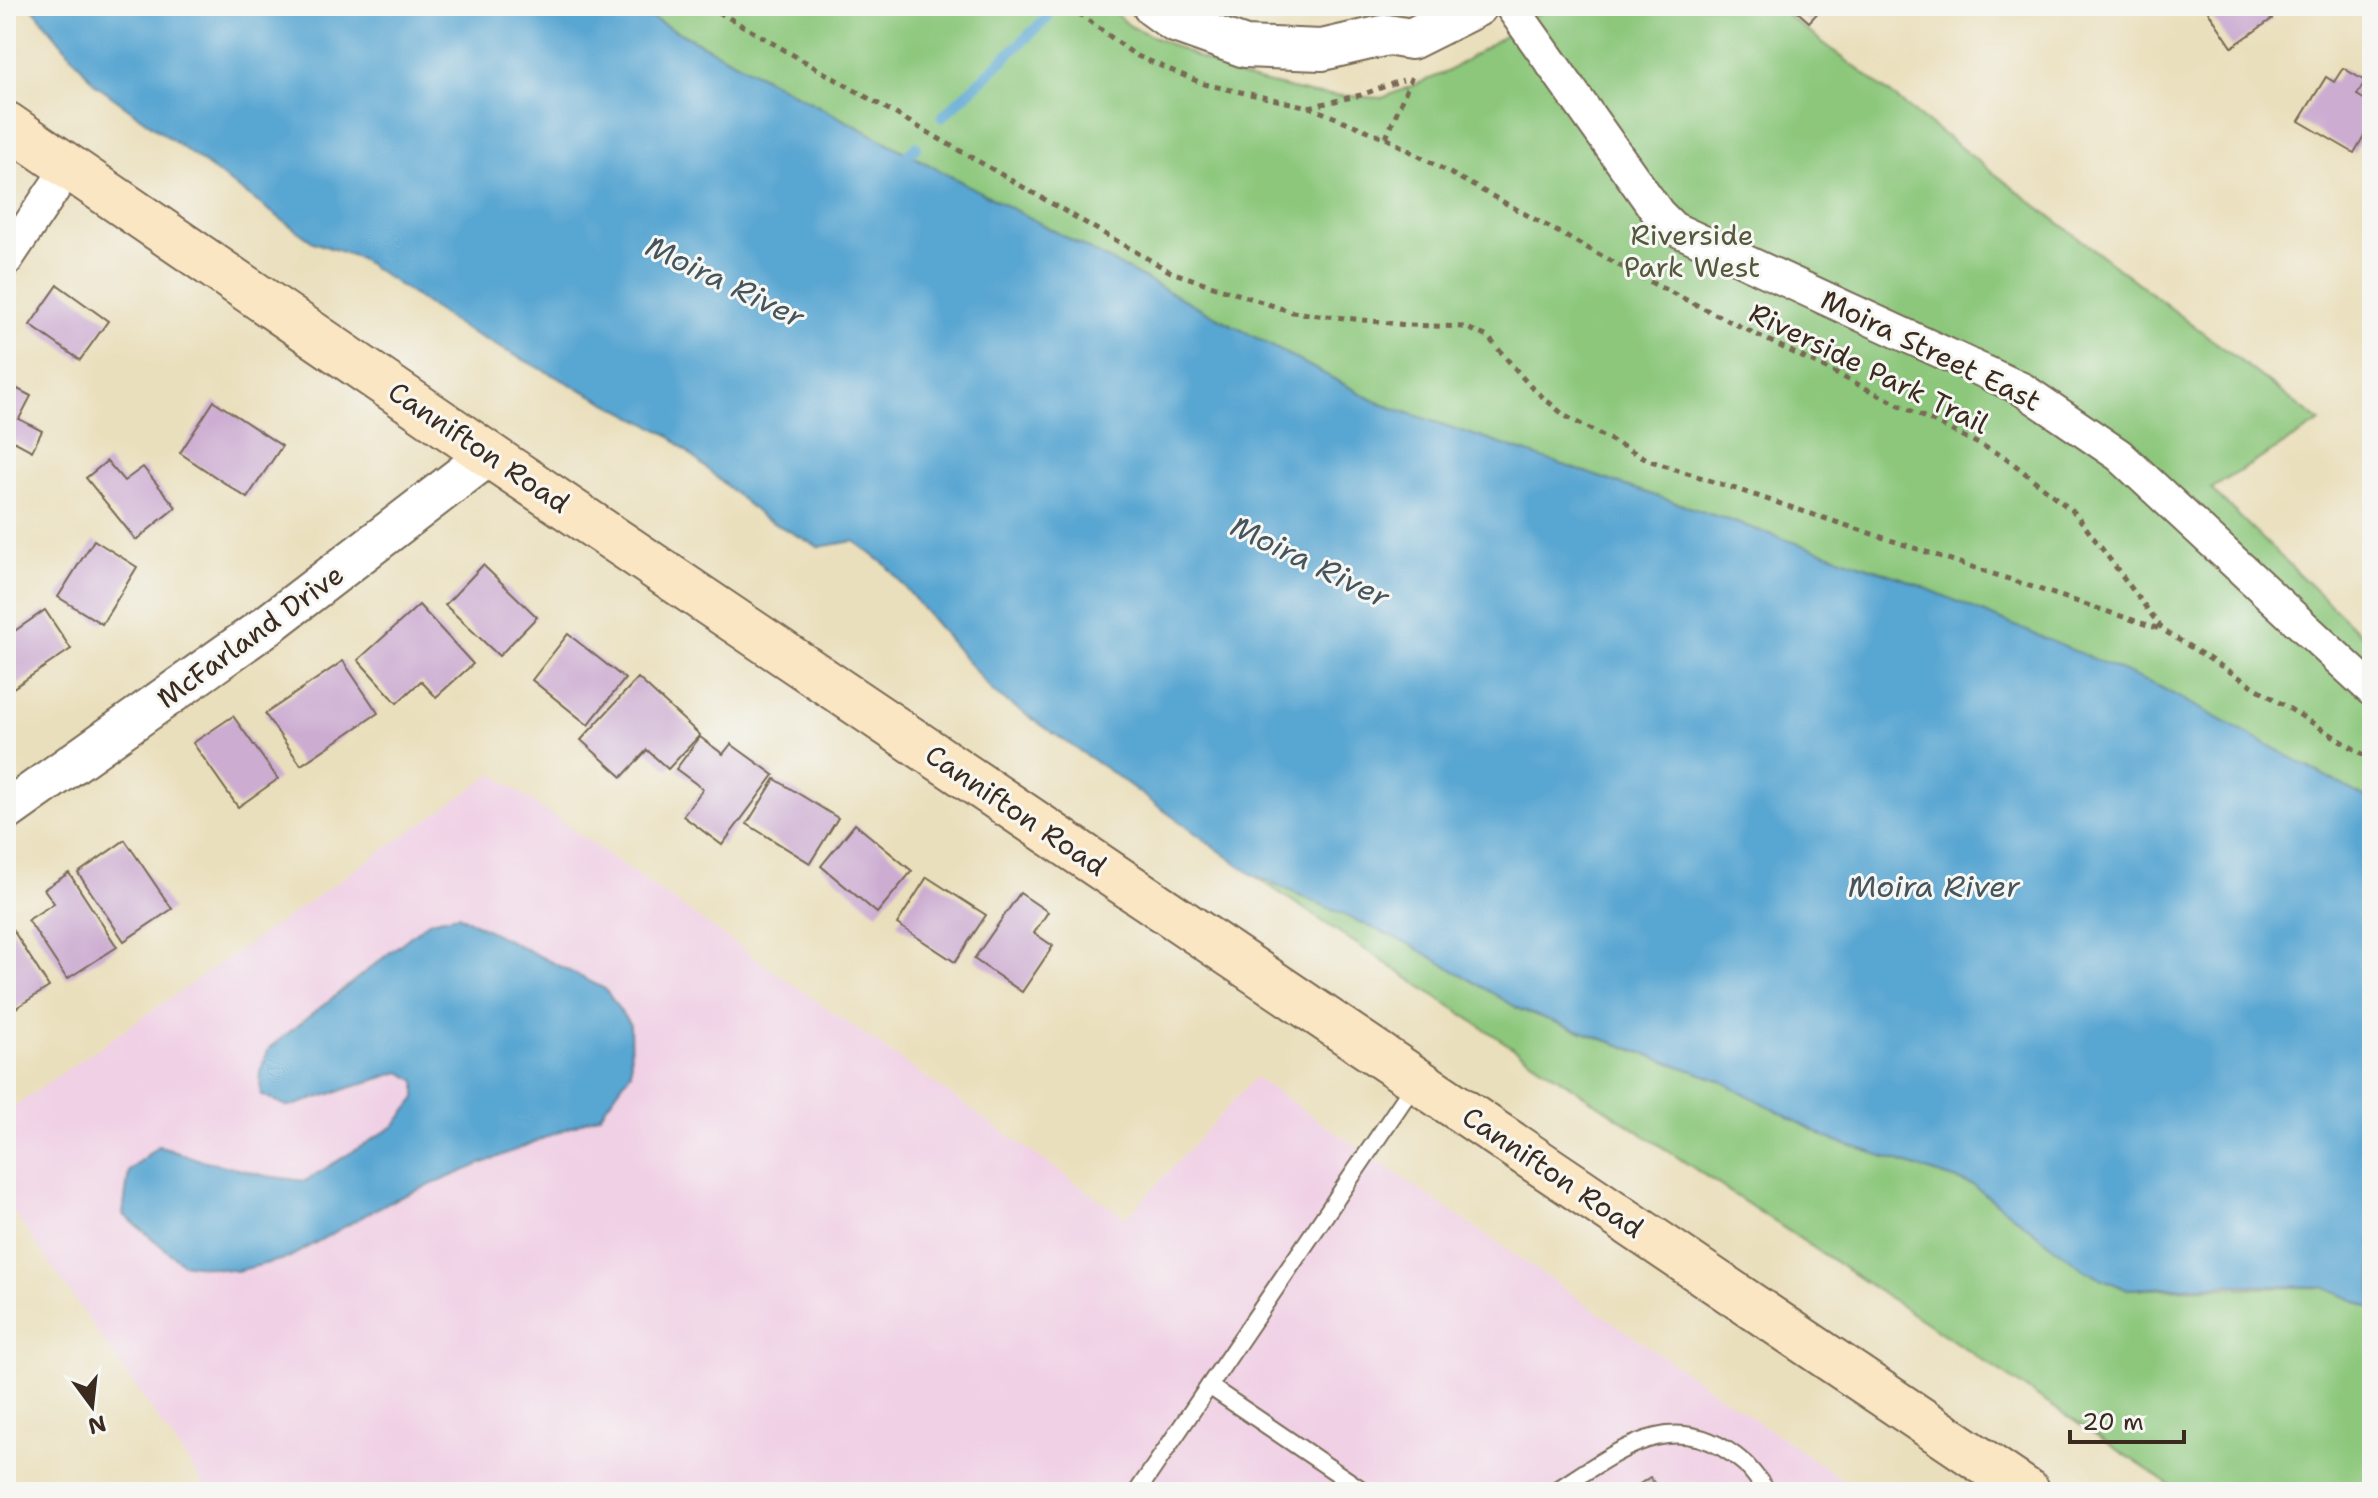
<svg xmlns="http://www.w3.org/2000/svg" width="2378" height="1498" font-family="'Shantell Sans',sans-serif">
  <rect width="100%" height="100%" fill="#f6f6f2"/>
  <filter id="ink" filterUnits="userSpaceOnUse"><feTurbulence type="fractalNoise" baseFrequency=".0125" numOctaves="2"/><feDisplacementMap in="SourceGraphic" scale="16" xChannelSelector="R" yChannelSelector="G"/><feConvolveMatrix kernelMatrix="1 2 1 2 8 2 1 2 1" color-interpolation-filters="sRGB"/></filter>
  <filter id="wash" filterUnits="userSpaceOnUse"><feTurbulence type="fractalNoise" baseFrequency=".006" numOctaves="4" result="noise"/><feDisplacementMap in="SourceGraphic" scale="32" xChannelSelector="R" yChannelSelector="G"/><feGaussianBlur stdDeviation="1.8" result="paint"/><feColorMatrix in="noise" values="0 0 0 0 0 0 0 0 0 0 0 0 0 0 0 0 0 1.4 0 .05"/><feComposite in="paint" operator="in"/></filter>
  <g filter="url(#wash)">
    <rect width="100%" height="100%" fill="#eadfbc"/>
    <polygon fill="#f0d0e5" points="493,774 1126,1218 1255,1077 1861,1492 209,1492 6,1201 6,1112"/>
    <g fill="#8cc77c" stroke="#64784d" stroke-width="2">
      <polygon points="629,6 1106,6 1130,26 1241,77 1313,94 1382,98 1447,72 1551,6 1775,6 2320,422 2211,489 2372,645 2372,803 1904,579 1381,404"/>
      <polygon points="1250,873 1412,945 1521,1010 1719,1080 1830,1139 1973,1185 2087,1272 2126,1289 2323,1287 2372,1308 2372,1492 2181,1492"/>
    </g>
    <g fill="#59a6d2" stroke="#4a6878" stroke-width="2">
      <polygon points="31,6 629,6 1381,404 1904,579 2160,687 2372,801 2372,1308 2323,1287 2233,1285 2126,1289 2087,1272 1973,1185 1830,1139 1719,1080 1521,1010 1411,945 1250,873 1118,777 994,693 886,565 854,541 819,547 762,517 667,434 464,329 357,257 313,242 96,85"/>
      <polygon points="458,915 605,989 630,1025 631,1072 600,1115 389,1202 288,1258 237,1271 182,1263 123,1214 129,1171 158,1146 197,1159 266,1176 305,1181 394,1126 416,1098 416,1081 400,1072 289,1107 261,1095 260,1072 269,1048 430,921"/>
    </g>
    <g fill="none" stroke-linecap="round" stroke-linejoin="round">
      <g stroke="#59a6d2" stroke-width="11">
        <polyline points="942,117 1047,18"/>
        <polyline points="908,155 916,147"/>
      </g>
    </g>
    <g id="blocks">
      <g fill="#ccacd1">
        <polygon points="1791,6 1824,6 1809,22"/>
        <polygon points="2215,6 2263,6 2272,19 2232,47 2208,11"/>
        <polygon points="2343,68 2365,81 2357,95 2372,104 2372,122 2354,153 2299,121 2326,77 2334,82"/>
        <polygon points="58,285 108,321 80,360 30,325"/>
        <polygon points="6,383 31,396 19,419 42,431 32,451 10,439 6,446"/>
        <polygon points="214,401 282,446 247,498 180,453"/>
        <polygon points="107,461 124,481 143,467 176,507 136,540 86,478"/>
        <polygon points="94,540 137,567 102,624 58,597"/>
        <polygon points="483,565 537,617 499,656 445,605"/>
        <polygon points="419,605 473,664 436,697 421,681 397,703 358,660"/>
        <polygon points="45,610 71,649 10,690 6,684 6,637"/>
        <polygon points="568,634 625,679 588,725 532,680"/>
        <polygon points="343,661 378,713 301,765 265,714"/>
        <polygon points="638,678 700,735 668,769 647,750 622,777 581,740"/>
        <polygon points="233,716 278,779 238,807 193,743"/>
        <polygon points="700,737 723,754 731,744 774,775 722,845 683,816 703,789 676,769"/>
        <polygon points="775,779 838,818 810,863 747,824"/>
        <polygon points="855,824 912,871 877,913 821,866"/>
        <polygon points="125,840 172,909 124,941 78,873"/>
        <polygon points="69,873 117,947 67,979 28,920 54,903 44,889"/>
        <polygon points="927,877 986,915 955,962 897,924"/>
        <polygon points="1020,893 1048,912 1034,933 1053,946 1022,992 974,959"/>
        <polygon points="13,930 49,987 8,1013 6,935"/>
        <polygon points="1650,1477 1661,1492 1628,1492"/>
      </g>
    </g>
  </g>
  <g filter="url(#ink)">
    <use href="#blocks" fill-opacity="0" stroke="#786955" stroke-width="2"/>
    <g fill="none" stroke-linecap="round" stroke-linejoin="round">
      <defs>
        <g id="service">
          <polyline points="1209,1386 1365,1492"/>
          <polyline points="1137,1492 1415,1083"/>
          <path d="M1554,1492C1618,1452 1673,1402 1744,1463C1753,1471 1760,1483 1768,1492"/>
        </g>
        <g id="minor">
          <polyline points="1511,6 1658,213 1673,228 2022,389 2119,455 2372,690"/>
          <polyline points="6,260 69,166"/>
        </g>
        <g id="tertiary">
          <polyline points="1153,6 1175,22 1245,47 1322,50 1387,35 1411,39 1477,6"/>
          <polyline points="6,811 269,624 489,455"/>
        </g>
        <polyline id="secondary" points="6,124 489,455 2028,1492"/>
      </defs>
      <use href="#service" stroke="#786955" stroke-width="20"/>
      <use href="#minor" stroke="#786955" stroke-width="36"/>
      <use href="#tertiary" stroke="#786955" stroke-width="44"/>
      <use href="#secondary" stroke="#786955" stroke-width="48"/>
      <g stroke="#786955" stroke-width="5" stroke-dasharray="6 6" stroke-linecap="butt">
        <polyline points="708,6 1171,272 1292,312 1407,325 1465,327 1488,337 1530,386 1565,416 1651,461 2163,630"/>
        <polyline points="1069,6 1135,55 1204,84 1309,107 1386,138 1646,280 2005,457 2075,513 2163,630 2372,760"/>
        <polyline points="1309,107 1361,95 1403,80"/>
        <polyline points="1386,138 1412,76"/>
      </g>
      <use href="#service" stroke="#fff" stroke-width="16"/>
      <use href="#minor" stroke="#fff" stroke-width="32"/>
      <use href="#tertiary" stroke="#fff" stroke-width="40"/>
      <use href="#secondary" stroke="#fbe6c3" stroke-width="44"/>
    </g>
  </g>
  <g text-anchor="middle" stroke-width="6" stroke-linejoin="round" paint-order="stroke">
    <g font-size="28" fill="#53593a" stroke="#f6f6f2">
      <text x="1692" y="245">Riverside<tspan x="1692" dy="32">Park West</tspan></text>
    </g>
    <g font-size="28" fill="#3b2a1e" stroke="#f6f6f2">
      <text transform="translate(1931 350) rotate(26)" y="10">Moira Street East</text>
      <text transform="translate(1869 368) rotate(26)" y="10">Riverside Park Trail</text>
      <text transform="translate(479 447) rotate(34)" y="10">Cannifton Road</text>
      <text transform="translate(250 636) rotate(-36)" y="10">McFarland Drive</text>
      <text transform="translate(1016 810) rotate(34)" y="10">Cannifton Road</text>
      <text transform="translate(1553 1172) rotate(34)" y="10">Cannifton Road</text>
    </g>
    <g font-size="30" font-style="italic" fill="#46555d" stroke="#f6f6f2">
      <text transform="translate(725 282) rotate(26)" y="10">Moira River</text>
      <text transform="translate(1310 562) rotate(26)" y="10">Moira River</text>
      <text x="1934" y="897">Moira River</text>
    </g>
  </g>
  <rect width="2378" height="1498" fill="none" stroke="#f6f6f2" stroke-width="32"/>
  <g transform="translate(92 1406) rotate(165)" stroke="#f6f6f2" stroke-width="6" paint-order="stroke">
  <path d="M0-6L14 30L0 20L-14 30Z" fill="#3b2a1e"/>
  <text y="-12" font-size="22" font-weight="bold" text-anchor="middle" fill="#3b2a1e">N</text>
  </g>
  <path d="M2070 1430v12h114v-12" fill="none" stroke="#3b2a1e" stroke-width="4"/>
  <text x="2082" y="1430" font-size="24" fill="#3b2a1e" stroke="#f6f6f2" stroke-width="6" paint-order="stroke">20 m</text>
</svg>
